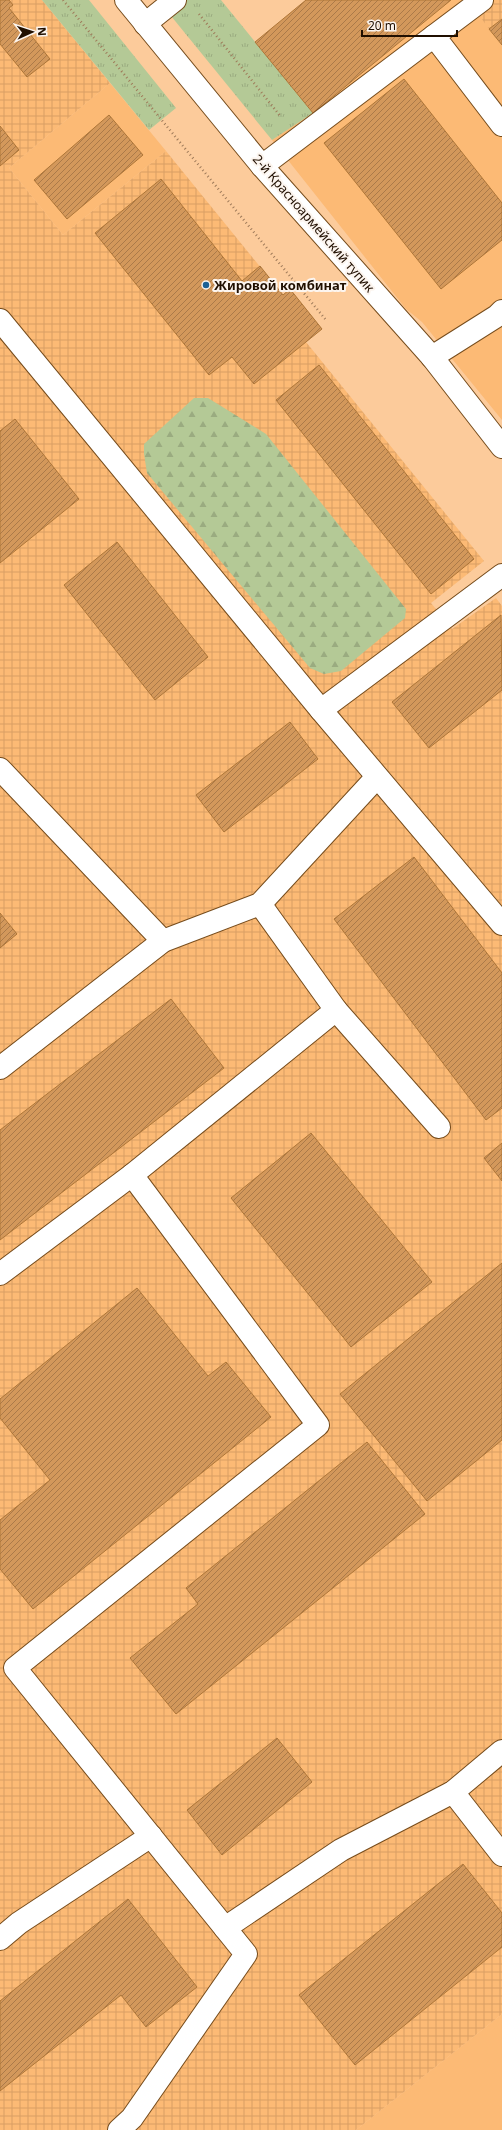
<svg xmlns="http://www.w3.org/2000/svg" width="502" height="2130" font-family="'Noto Sans',sans-serif">
  <defs>
    <pattern id="industrial-grid" width="8" height="8" patternUnits="userSpaceOnUse"><rect width="8" height="8" fill="#fcba75"/><path d="M0 4h8M4 0v8" fill="none" stroke="#d89f63"/></pattern>
    <pattern id="grass-tufts" width="24" height="20" patternUnits="userSpaceOnUse"><rect width="24" height="20" fill="#b4c996"/><path d="M3 7l-1-3M5 7V3M7 7l1-3M15 17l-1-3M17 17v-4M19 17l1-3" fill="none" stroke="#9aab80"/></pattern>
    <pattern id="forest-firs" width="22" height="20" patternUnits="userSpaceOnUse"><rect width="22" height="20" fill="#b4c996"/><path d="M5 1l3.5 6h-7zM16 11l3.5 6h-7z" fill="#9aab80"/></pattern>
    <pattern id="building-hatch" width="6" height="6" patternUnits="userSpaceOnUse"><rect width="6" height="6" fill="#d3985b"/><path d="M-1 1l2-2M0 6l6-6M5 7l2-2" fill="none" stroke="#ab7a49"/></pattern>
  </defs>
  <rect width="100%" height="100%" fill="#fccb9b"/>
  <g fill="#fcba75">
    <polygon points="451,0 468,0 502,45 502,420 422,322 406,309 272,140 313,113"/>
    <polygon points="110,83 166,151 63,235 9,168"/>
    <polygon points="502,2014 502,2130 356,2130"/>
  </g>
  <g fill="url(#industrial-grid)">
    <polygon points="0,0 42,0 110,83 9,168 63,235 166,151 283,295 290,289 322,329 306,342 484,561 431,603 452,629 496,598 502,606 502,2014 356,2130 0,2130"/>
    <polygon points="468,0 502,0 502,45 489,29"/>
  </g>
  <g fill="url(#grass-tufts)">
    <polygon points="42,0 89,0 176,108 149,130"/>
    <polygon points="158,0 221,0 313,113 272,140"/>
  </g>
  <polygon fill="url(#forest-firs)" points="194,398 208,398 266,434 406,609 405,618 341,671 324,674 310,668 147,473 144,454 144,444"/>
  <g fill="url(#building-hatch)" stroke="#ae7638">
    <polygon points="0,0 9,0 13,5 9,8 50,59 27,77 0,44"/>
    <polygon points="306,0 451,0 313,113 255,42"/>
    <polygon points="502,19 502,45 489,29"/>
    <polygon points="404,79 502,203 502,240 441,289 324,143"/>
    <polygon points="109,115 143,155 67,219 34,180"/>
    <polygon points="0,126 19,150 0,166"/>
    <polygon points="161,179 242,281 260,266 283,295 290,289 322,329 254,384 232,357 209,375 95,233"/>
    <polygon points="319,365 474,559 431,594 276,400"/>
    <polygon points="15,419 79,499 0,563 0,431"/>
    <polygon points="117,542 208,657 155,700 64,585"/>
    <polygon points="501,615 502,690 429,748 392,702"/>
    <polygon points="290,722 318,759 224,832 196,795"/>
    <polygon points="414,857 502,973 502,1108 486,1120 334,919"/>
    <polygon points="0,913 17,934 0,948"/>
    <polygon points="171,999 224,1068 0,1240 0,1130"/>
    <polygon points="311,1133 432,1282 351,1347 231,1198"/>
    <polygon points="502,1143 502,1181 484,1158"/>
    <polygon points="502,1263 502,1440 427,1501 340,1394"/>
    <polygon points="137,1288 208,1376 226,1362 271,1417 33,1609 0,1569 0,1520 50,1480 0,1418 0,1399"/>
    <polygon points="367,1442 425,1514 176,1714 130,1658 198,1604 186,1588"/>
    <polygon points="277,1738 312,1782 222,1855 187,1810"/>
    <polygon points="463,1864 502,1913 502,1947 355,2065 299,1995"/>
    <polygon points="128,1899 197,1987 146,2027 121,1995 0,2091 0,2001"/>
  </g>
  <g fill="none" stroke-linecap="round" stroke-linejoin="round">
    <defs>
      <g id="minor">
        <polyline points="126,0 262,166 432,357 502,447"/>
        <polyline points="482,0 434,36 502,125"/>
        <polyline points="145,24 175,0"/>
        <polyline points="262,166 434,36"/>
        <polyline points="0,320 321,710 502,924"/>
        <polyline points="432,357 497,316 502,311"/>
        <polyline points="321,710 502,575"/>
        <polyline points="0,769 163,941"/>
        <polyline points="336,1010 439,1127"/>
        <polyline points="0,1068 163,941 260,904 377,777"/>
        <polyline points="0,1274 132,1175"/>
        <polyline points="453,1792 502,1855"/>
        <polyline points="225,1928 341,1850 453,1792 502,1751"/>
        <polyline points="0,1939 19,1923 151,1836"/>
        <polyline points="119,2130 132,2118 246,1954 15,1668 318,1425 132,1175 336,1010 260,904"/>
      </g>
    </defs>
    <use href="#minor" stroke="#764c1c" stroke-width="24"/>
    <g stroke="#9e7a59" stroke-width="2.5" stroke-dasharray="1 3" stroke-linecap="butt">
      <polyline points="63,0 326,320"/>
      <polyline points="199,14 281,117"/>
    </g>
    <use href="#minor" stroke="#fff" stroke-width="22"/>
  </g>
  <circle fill="#1b6196" stroke="#fcf5ef" stroke-width="1.5" cx="206" cy="285" r="4"/>
  <g text-anchor="middle" stroke-width="4" stroke-linejoin="round" paint-order="stroke">
    <g font-size="13" fill="#200f00" stroke="#fcf5ef">
      <text transform="translate(314 223) rotate(49)" y="5">2-й Красноармейский тупик</text>
    </g>
    <g font-size="13" font-weight="bold" fill="#200f00" stroke="#fcf5ef" text-anchor="start">
      <text x="214" y="290">Жировой комбинат</text>
    </g>
  </g>
  <g transform="translate(32 32) rotate(87)" stroke="#fcf5ef" stroke-width="3" paint-order="stroke">
  <path d="M0-3L7 15L0 10L-7 15Z" fill="#200f00"/>
  <text y="-6" font-size="11" font-weight="bold" text-anchor="middle" fill="#200f00">N</text>
  </g>
  <path d="M362 30v6h95v-6" fill="none" stroke="#200f00" stroke-width="2"/>
  <text x="368" y="30" font-size="12" fill="#200f00" stroke="#fcf5ef" stroke-width="3" paint-order="stroke">20 m</text>
</svg>
